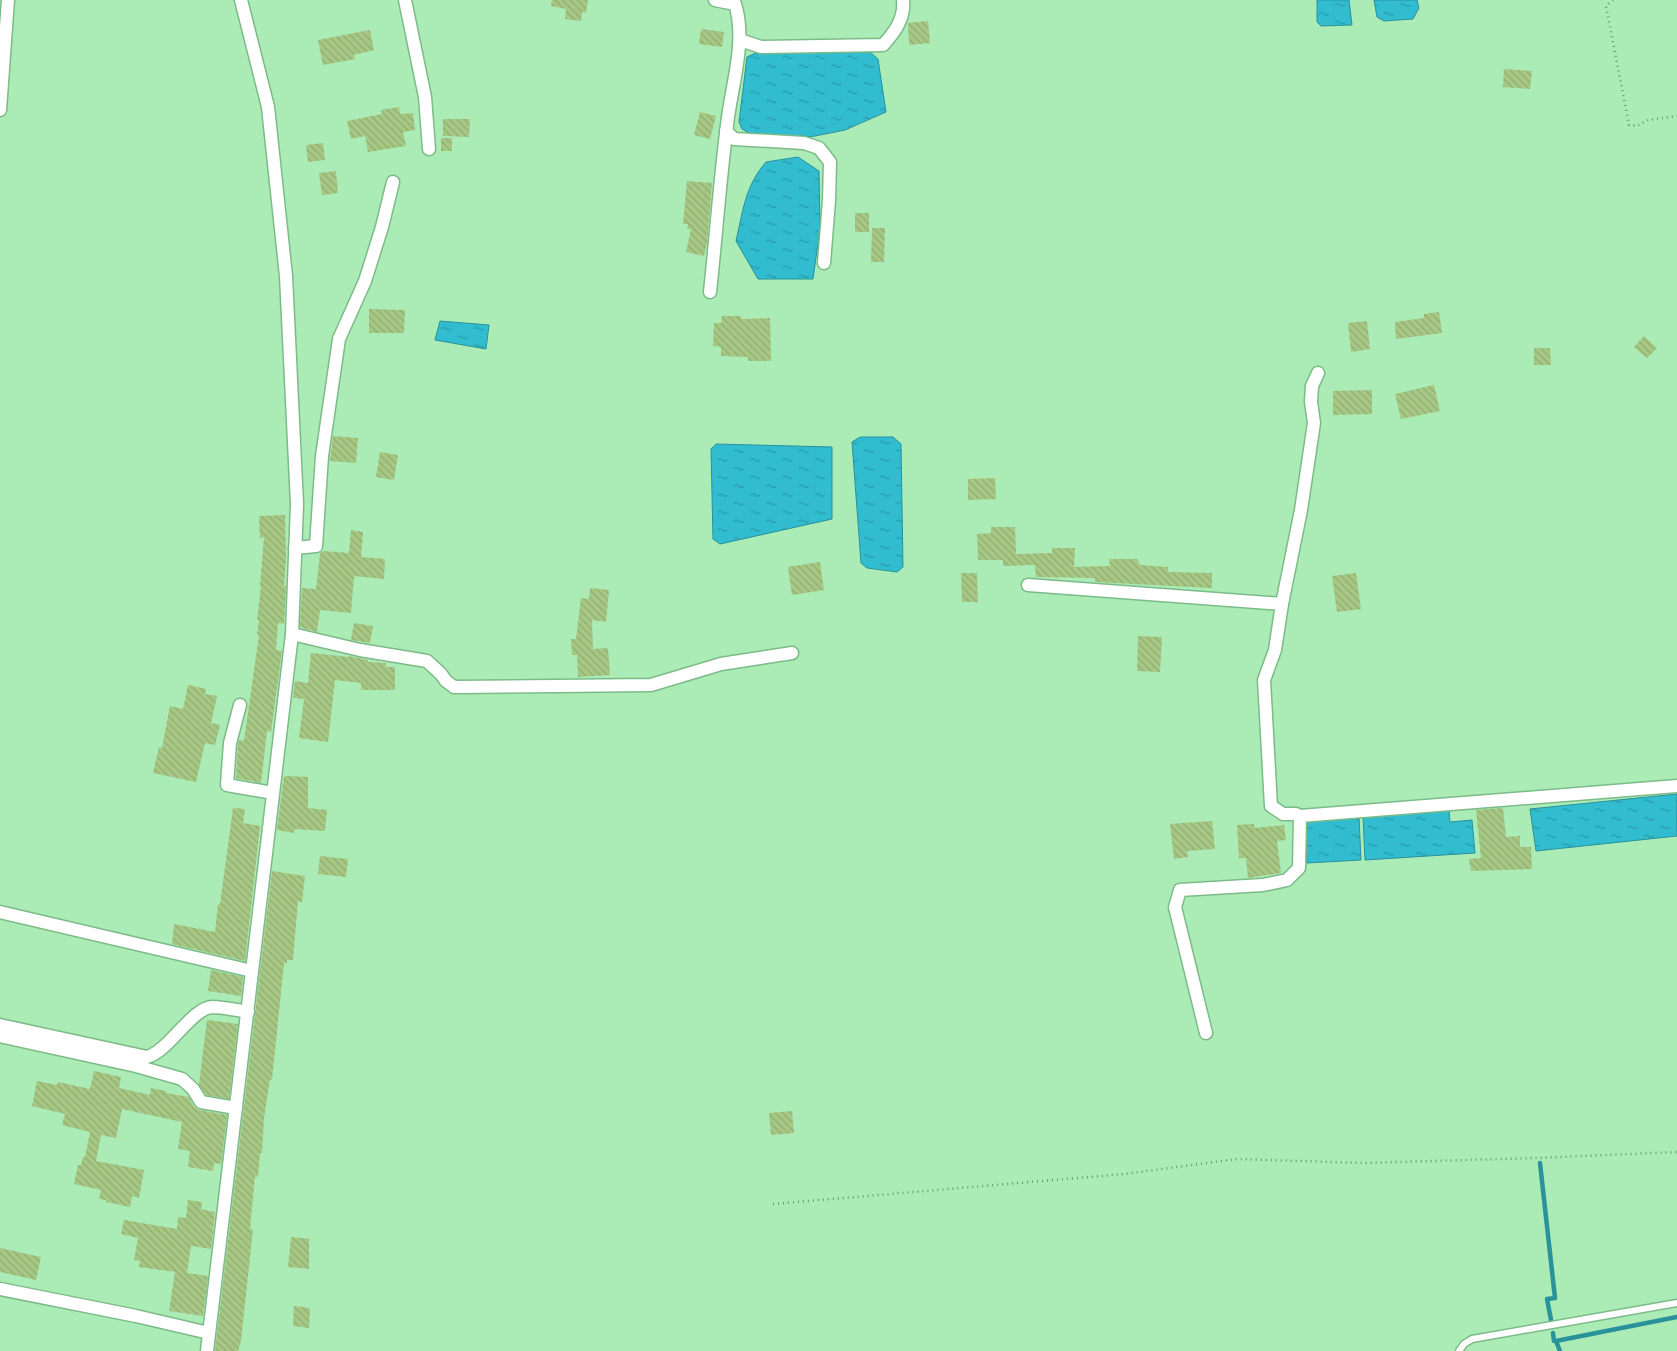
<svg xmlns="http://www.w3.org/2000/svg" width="1677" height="1351" font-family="'Playfair Display',serif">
  <defs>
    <pattern id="water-ripples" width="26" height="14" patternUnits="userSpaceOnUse" patternTransform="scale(1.25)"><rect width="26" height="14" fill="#31bcd0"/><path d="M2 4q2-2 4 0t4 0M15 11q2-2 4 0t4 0" fill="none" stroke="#2999a8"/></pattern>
    <pattern id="building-back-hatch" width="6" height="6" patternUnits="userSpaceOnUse" patternTransform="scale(1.25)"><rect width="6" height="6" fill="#a7c884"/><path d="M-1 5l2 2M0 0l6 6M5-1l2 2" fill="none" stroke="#8fac71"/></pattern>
  </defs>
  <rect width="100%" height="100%" fill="#abebb6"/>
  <g fill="url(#water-ripples)" stroke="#29929a">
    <polygon points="1317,0 1349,0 1352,25 1321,26 1317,22"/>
    <polygon points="1374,0 1417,0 1419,8 1413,19 1384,21 1377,17"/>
    <polygon points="760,51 870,52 878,59 886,112 845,130 810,137 751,134 742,129 739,122 747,57"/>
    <path d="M798,157L819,171L820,229L813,279H758L736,241C743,211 745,186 766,162Z"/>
    <polygon points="440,321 489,325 486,349 435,340"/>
    <polygon points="860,437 893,437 901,444 903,567 897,572 867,568 861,563 852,442"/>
    <polygon points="716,444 832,447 832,519 720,544 713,539 711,449"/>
    <polygon points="1677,794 1677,836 1536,851 1530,809"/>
    <polygon points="1449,810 1450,822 1472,820 1475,853 1365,860 1363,816"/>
    <polygon points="1359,817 1361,860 1307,863 1304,819"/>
  </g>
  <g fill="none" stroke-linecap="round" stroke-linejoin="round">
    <g stroke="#29929a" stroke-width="4.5">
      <polyline points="1540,1163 1555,1298 1547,1299 1552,1325"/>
      <polyline points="1553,1333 1554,1341 1556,1341 1560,1351"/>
      <polyline points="1556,1341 1677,1317"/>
    </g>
  </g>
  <g fill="url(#building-back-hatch)">
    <polygon points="552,0 588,0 586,13 582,12 581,21 565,19 566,9 551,6"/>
    <polygon points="928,21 930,43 909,45 908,23"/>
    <polygon points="701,29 724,32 722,47 699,44"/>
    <polygon points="370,30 374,50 354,55 355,59 323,65 318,40"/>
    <polygon points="1504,69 1532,71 1530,89 1503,87"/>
    <polygon points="399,107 400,114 413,113 415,130 403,132 406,146 368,152 365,136 351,139 347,121 382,114 381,110"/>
    <polygon points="700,112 716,116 710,139 694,135"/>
    <polygon points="443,119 470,119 469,137 443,136"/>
    <rect x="441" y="138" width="11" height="13"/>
    <polygon points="323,143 325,160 308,162 306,145"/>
    <polygon points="336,171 338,193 322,195 319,173"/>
    <polygon points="687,181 712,183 707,243 704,256 686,252 691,229 687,229 688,224 683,224"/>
    <rect x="855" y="213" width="14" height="19"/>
    <polygon points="872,228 885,228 884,262 871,262"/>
    <polygon points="369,309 405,310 404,333 369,333"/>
    <polygon points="1439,312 1442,333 1396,339 1395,322 1424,318 1424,314"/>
    <polygon points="722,316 741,316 741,319 770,318 771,361 748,361 748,357 721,356 721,347 713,346 714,323 721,323"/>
    <polygon points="1367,321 1370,349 1351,352 1348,323"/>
    <polygon points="1644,336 1657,348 1647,358 1634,347"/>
    <polygon points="1534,348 1550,348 1551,365 1534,365"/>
    <polygon points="1434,385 1440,411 1401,419 1395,394"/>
    <polygon points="1372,390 1372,414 1333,415 1333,391"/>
    <polygon points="333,436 358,438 356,463 330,461"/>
    <polygon points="380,452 398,455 394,480 376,477"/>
    <polygon points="995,478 996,499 968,500 968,479"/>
    <polygon points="285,515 286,559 284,586 286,586 284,624 278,623 276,650 282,651 271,732 267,731 261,783 236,778 238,744 239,740 244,741 259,635 257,634 259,620 257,620 261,586 260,586 264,537 260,538 259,516"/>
    <polygon points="991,527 1015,527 1016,554 1052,553 1052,548 1075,548 1074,567 1110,566 1109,559 1137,559 1140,565 1168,567 1168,572 1212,573 1212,588 1095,582 1095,578 1036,577 1035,565 1003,566 1003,560 978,560 977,534 991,533"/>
    <polygon points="351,530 363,532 361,557 385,559 384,579 354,576 351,613 320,610 317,632 302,628 300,626 302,588 316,589 320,553 323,551 349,553"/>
    <polygon points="820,562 824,590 792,595 788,567"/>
    <polygon points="961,573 977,573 978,602 962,602"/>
    <polygon points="1356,573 1361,609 1337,612 1332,576"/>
    <polygon points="590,588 609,590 606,622 592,620 593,649 608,648 610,675 578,677 577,655 572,655 571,639 576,639 581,598 589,599"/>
    <polygon points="354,623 373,626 370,643 351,640"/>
    <polygon points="1138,636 1162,637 1160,672 1137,671"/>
    <polygon points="311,653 349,657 349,656 368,660 368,662 386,663 386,667 395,667 395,690 361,690 361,683 335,680 328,742 299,738 304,699 293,698 295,681 308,683"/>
    <polygon points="188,685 206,689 205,694 217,696 211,723 220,725 215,745 205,743 196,782 153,773 159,747 162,748 170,706 183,709"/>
    <polygon points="284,776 308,777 308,808 327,810 325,831 295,829 294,833 277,830"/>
    <polygon points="233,808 245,809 243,823 260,826 245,961 172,944 174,924 215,932 218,904 220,904"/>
    <polygon points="1503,808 1506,837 1520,836 1520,847 1531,847 1532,869 1471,871 1469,859 1481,858 1476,810"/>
    <polygon points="1212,821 1215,849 1187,851 1188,857 1174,859 1170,824"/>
    <polygon points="1254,824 1254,828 1284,825 1286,840 1277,841 1281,873 1248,878 1246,858 1239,858 1237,825"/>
    <polygon points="320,856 348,859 346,877 318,874"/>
    <polygon points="272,871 305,876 302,902 298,901 293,960 287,960 287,963 284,963 272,1080 270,1079 264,1118 262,1153 260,1153 258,1177 255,1176 250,1229 253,1229 241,1341 238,1351 215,1351"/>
    <polygon points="211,970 243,977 241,996 208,991"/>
    <polygon points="207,1020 238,1024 229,1099 206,1095 199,1084"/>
    <polygon points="94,1071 121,1077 119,1088 150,1095 151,1088 166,1091 166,1093 189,1097 194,1107 199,1110 227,1115 221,1164 214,1163 213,1171 188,1167 190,1151 178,1149 182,1122 122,1109 116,1138 101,1135 96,1161 144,1170 139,1198 132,1196 130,1207 106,1202 106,1200 99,1199 101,1190 74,1184 78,1165 81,1165 83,1157 85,1157 90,1132 62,1125 65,1114 32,1106 37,1081 57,1085 58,1082 90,1089"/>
    <polygon points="792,1111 794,1133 771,1135 769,1113"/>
    <polygon points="188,1200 202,1202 201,1209 215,1212 211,1249 191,1246 187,1273 208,1276 203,1316 169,1311 175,1272 139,1267 140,1261 134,1260 138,1238 121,1234 124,1220 177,1229 178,1217 186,1218"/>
    <polygon points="291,1237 309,1239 309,1269 288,1267"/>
    <polygon points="0,1248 41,1257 36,1280 0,1272"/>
    <polygon points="294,1306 310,1308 309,1328 293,1326"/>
  </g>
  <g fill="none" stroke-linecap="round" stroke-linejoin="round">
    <defs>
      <polyline id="service" points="1459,1351 1464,1344 1472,1339 1677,1303"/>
      <g id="minor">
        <polyline points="405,0 425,97 429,149"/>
        <path d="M740,40L761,47L883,45C895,32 905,18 903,0"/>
        <polyline points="0,110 8,0"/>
        <polyline points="726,131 734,139 804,143 819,148 830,162 829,201 824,263"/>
        <path d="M710,292C716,236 720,180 727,125C731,87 747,41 735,4L715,0"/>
        <polyline points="295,548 316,546 322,456 339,339 365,281 382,227 393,182"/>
        <polyline points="1028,585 1282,604"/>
        <polyline points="292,634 360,650 427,661 441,674 446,681 454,687 651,685 721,664 792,653"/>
        <polyline points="240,705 230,743 227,785 273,793"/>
        <polyline points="1300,816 1296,814 1283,814 1271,806 1264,680 1275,650 1282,604 1301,510 1314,423 1311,402 1312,386 1318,373"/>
        <polyline points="0,912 252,971"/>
        <path d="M0,1025L147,1057C169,1051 192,1008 212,1007C223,1007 236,1010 248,1012"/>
        <polyline points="1206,1033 1175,907 1180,890 1263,885 1287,880 1299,868 1300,816 1677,786"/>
        <polyline points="0,1036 136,1066 182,1079 193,1089 201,1102 236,1108"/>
        <polyline points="0,1289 136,1316 209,1333"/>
        <polyline points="207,1351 292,634 297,504 286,276 268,107 241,0"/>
      </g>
    </defs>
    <use href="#service" stroke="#7cbb88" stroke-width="9"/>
    <use href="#minor" stroke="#7cbb88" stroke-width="15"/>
    <g stroke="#699872" stroke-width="2.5" stroke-dasharray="1 4" stroke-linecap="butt">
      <polyline points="1613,0 1606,6 1629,125 1637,126 1648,120 1677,116"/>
      <polyline points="773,1204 1124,1174 1237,1159 1363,1163 1535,1158 1677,1152"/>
    </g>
    <use href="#service" stroke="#fff" stroke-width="6"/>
    <use href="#minor" stroke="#fff" stroke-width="12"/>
  </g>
</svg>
